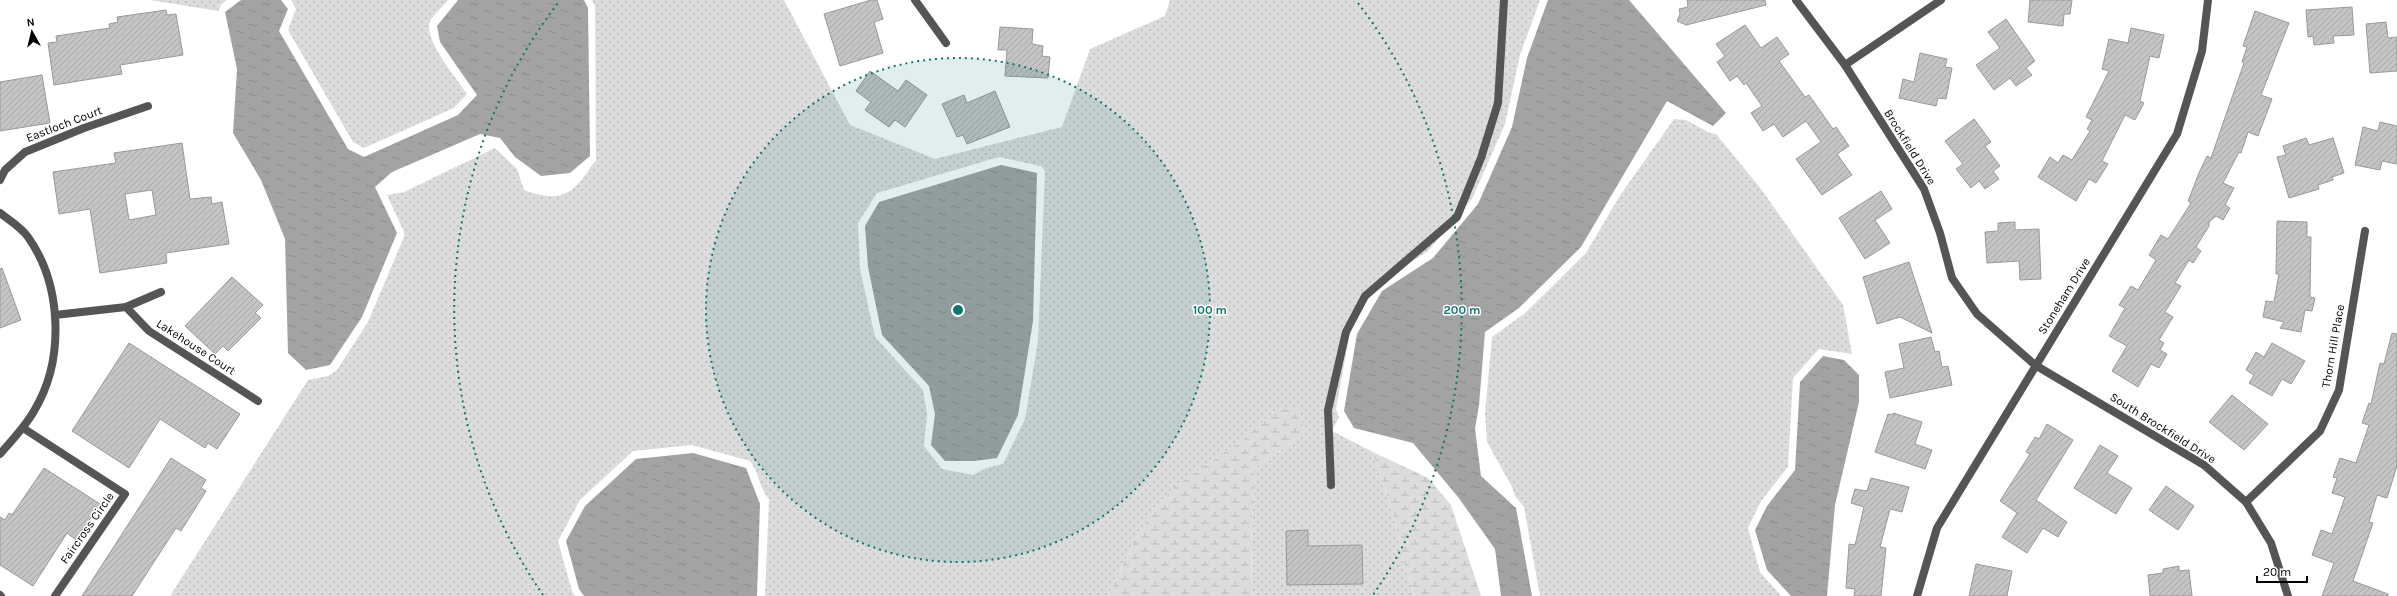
<svg xmlns="http://www.w3.org/2000/svg" width="2397" height="596" font-family="Karla,sans-serif">
  <defs>
    <pattern id="grass-dots" width="8" height="8" patternUnits="userSpaceOnUse"><rect width="8" height="8" fill="#dcdcdc"/><path d="M2 2h.1M6 6h.1" fill="none" stroke="#bbb" stroke-width="1.8" stroke-linecap="round"/></pattern>
    <pattern id="wetland-marsh" width="20" height="14" patternUnits="userSpaceOnUse"><rect width="20" height="14" fill="#dcdcdc"/><path d="M1 5h8M5 5V1M11 12h8M15 12V8" fill="none" stroke="#bbb"/></pattern>
    <pattern id="water-ripples" width="26" height="14" patternUnits="userSpaceOnUse"><rect width="26" height="14" fill="#a3a3a3"/><path d="M2 4q2-2 4 0t4 0M15 11q2-2 4 0t4 0" fill="none" stroke="#8b8b8b"/></pattern>
    <pattern id="building-hatch" width="6" height="6" patternUnits="userSpaceOnUse"><rect width="6" height="6" fill="#c4c4c4"/><path d="M-1 1l2-2M0 6l6-6M5 7l2-2" fill="none" stroke="#a7a7a7"/></pattern>
  </defs>
  <rect width="100%" height="100%" fill="#fff"/>
  <g fill="url(#grass-dots)" fill-rule="evenodd">
    <polygon points="150,0 227,0 221,5 218,11"/>
    <path d="M291,0H448C443,7 434,14 430,21C422,38 458,80 467,94L454,108L364,148L353,142L288,30L296,9Z"/>
    <path d="M592,0H784L850,125L935,159L1062,127L1090,49L1165,16L1170,0H1540L1520,55L1505,124L1472,199L1428,251L1375,286L1350,332L1336,409L1339,417L1332,431L1373,452L1394,517L1405,568L1415,596H1252L1251,545L1255,468L1305,433L1298,409H1277L1244,439L1175,486L1139,532L1108,596H765L769,499C759,488 759,472 750,461L692,445L633,451L580,500L558,541L572,591L575,596H170L308,380L328,376L337,370L368,322L404,237V232L387,195L404,192L495,148L517,169L524,190C548,198 565,202 583,178C588,172 590,166 596,161L595,6ZM999,157L1041,166L1045,171L1038,341L1025,419L1003,464L986,468L973,475L942,469L924,446L927,414L923,390L875,337L860,269L858,223L877,193Z"/>
    <polygon points="1674,119 1686,120 1710,133 1716,134 1761,189 1843,305 1852,354 1819,349 1793,378 1788,467 1761,501 1748,528 1760,572 1781,596 1540,596 1524,507 1515,496 1512,487 1487,442 1485,413 1492,337 1524,314 1586,253 1619,197"/>
  </g>
  <g fill="url(#wetland-marsh)">
    <polygon points="1277,409 1298,409 1305,433 1255,468 1251,545 1252,596 1108,596 1139,532 1175,486 1244,439"/>
    <polygon points="1373,452 1428,478 1451,505 1481,596 1415,596 1405,568 1394,517"/>
  </g>
  <g fill="url(#water-ripples)">
    <polygon points="241,0 281,0 288,9 279,31 348,149 364,157 458,115 477,95 440,42 437,26 458,0 584,0 588,8 590,156 570,173 541,176 515,157 500,138 480,134 392,172 375,187 397,233 362,317 330,365 306,370 288,353 285,239 261,180 233,133 237,69 225,12"/>
    <polygon points="1548,0 1629,0 1726,113 1713,126 1667,101 1581,247 1519,308 1485,332 1479,405 1475,429 1481,476 1516,508 1532,596 1501,596 1495,549 1458,497 1413,443 1354,428 1344,411 1357,334 1382,291 1433,258 1478,204 1512,127 1527,58"/>
    <polygon points="1001,165 1037,173 1033,321 1018,415 997,458 974,461 945,461 931,445 935,414 929,386 882,335 868,267 865,226 879,202"/>
    <polygon points="1823,356 1844,360 1859,375 1859,402 1835,505 1827,596 1791,596 1767,570 1755,530 1767,506 1795,470 1800,382"/>
    <polygon points="693,453 746,468 760,504 757,596 584,596 579,589 566,541 585,506 636,459"/>
  </g>
  <g fill="url(#building-hatch)" stroke="#999" fill-rule="evenodd">
    <polygon points="871,0 877,0 883,19 874,22 883,53 840,66 824,14"/>
    <polygon points="1687,0 1765,0 1766,5 1686,25 1677,21 1680,14 1679,9 1688,7"/>
    <polygon points="2030,0 2072,0 2070,14 2064,14 2063,26 2028,22"/>
    <polygon points="2352,7 2354,35 2333,36 2334,43 2314,45 2313,36 2308,37 2306,10"/>
    <polygon points="166,10 167,15 176,14 183,55 120,65 122,74 54,85 48,43 57,42 56,36 110,28 109,24 118,22 117,17"/>
    <polygon points="2255,11 2289,23 2261,95 2272,99 2258,136 2248,132 2241,153 2239,152 2223,183 2234,188 2225,205 2230,208 2223,220 2216,216 2209,222 2209,226 2196,247 2201,251 2193,263 2189,260 2175,283 2181,286 2165,312 2173,317 2159,340 2164,343 2160,350 2167,354 2159,368 2151,364 2138,387 2112,371 2127,346 2109,336 2125,308 2119,305 2131,286 2138,290 2156,260 2149,255 2161,235 2168,239 2191,203 2188,201 2199,173 2207,156 2211,158 2244,63 2242,62 2247,47 2243,46"/>
    <polygon points="2006,19 2035,61 2026,68 2032,75 2016,86 2010,78 1994,90 1976,65 2000,48 1988,32"/>
    <polygon points="2386,22 2388,38 2397,37 2397,71 2370,73 2366,24"/>
    <polygon points="1745,25 1761,48 1777,37 1789,54 1779,61 1805,97 1809,95 1833,129 1836,127 1849,146 1837,154 1852,175 1822,195 1796,159 1821,142 1806,121 1783,137 1774,124 1763,131 1751,113 1762,106 1746,83 1744,85 1737,76 1730,81 1717,62 1725,56 1716,44"/>
    <polygon points="1000,27 1033,29 1032,44 1043,46 1042,56 1050,57 1048,78 1005,76 1007,50 998,50"/>
    <polygon points="2131,28 2164,35 2159,58 2150,56 2140,101 2144,103 2135,120 2125,115 2102,161 2108,164 2096,183 2089,179 2076,201 2038,177 2050,157 2058,163 2063,155 2072,160 2090,131 2087,129 2092,120 2086,117 2109,71 2102,69 2109,39 2128,43"/>
    <polygon points="1920,53 1947,59 1945,67 1952,68 1946,99 1938,98 1936,106 1899,98 1903,79 1914,82"/>
    <polygon points="870,71 898,91 906,80 927,95 905,127 895,120 889,127 865,110 871,102 856,91"/>
    <polygon points="42,75 50,123 0,131 0,82"/>
    <polygon points="995,91 1010,127 967,144 963,135 957,137 942,104 964,95 967,103"/>
    <polygon points="1974,119 1991,142 1985,146 2000,166 1993,171 1999,179 1985,189 1979,181 1971,188 1956,169 1963,164 1945,141"/>
    <polygon points="2380,122 2397,126 2397,164 2382,161 2380,170 2355,165 2363,127 2378,131"/>
    <polygon points="2306,138 2309,145 2333,138 2344,173 2332,177 2333,180 2318,185 2319,189 2289,198 2277,157 2286,155 2283,146"/>
    <path d="M182,143L190,199L211,197L212,204L222,202L229,244L166,253L167,263L100,273L90,209L59,214L53,172L116,163L114,153ZM152,190L156,215L129,220L125,194Z"/>
    <polygon points="1881,191 1892,209 1875,220 1890,243 1865,259 1839,218"/>
    <polygon points="2277,221 2307,222 2307,237 2311,237 2310,297 2315,298 2312,311 2305,310 2301,332 2280,328 2284,322 2263,317 2266,301 2274,302 2279,274 2276,274"/>
    <polygon points="2015,222 2015,230 2039,229 2041,279 2020,280 2019,261 1987,263 1985,232 1998,231 1998,223"/>
    <polygon points="1909,262 1922,302 1932,333 1900,317 1877,324 1863,277"/>
    <polygon points="2,268 21,320 0,328 0,269"/>
    <polygon points="232,277 263,305 255,313 261,318 228,351 223,346 215,354 185,326"/>
    <polygon points="2392,333 2397,334 2397,466 2387,498 2377,495 2369,522 2373,523 2353,581 2388,594 2388,596 2322,596 2334,563 2312,555 2321,530 2332,534 2345,497 2332,493 2337,478 2333,477 2340,458 2356,463 2369,425 2362,423 2369,403 2371,404 2380,363 2384,364"/>
    <polygon points="1931,337 1935,352 1939,351 1942,367 1948,366 1952,385 1890,398 1885,372 1904,368 1899,344"/>
    <polygon points="129,343 240,414 217,449 208,443 205,448 160,419 129,468 72,431"/>
    <polygon points="2272,343 2305,361 2291,384 2282,379 2272,396 2249,383 2254,375 2246,370 2256,352 2264,357"/>
    <polygon points="2232,395 2268,424 2244,450 2209,422"/>
    <polygon points="1893,413 1922,422 1915,444 1932,450 1925,469 1875,452 1888,414 1894,415"/>
    <polygon points="2047,424 2073,440 2036,500 2067,522 2058,537 2043,528 2027,553 2002,537 2017,513 2000,501 2030,454 2026,452 2035,437 2039,439"/>
    <polygon points="2100,445 2118,456 2107,473 2132,488 2116,514 2074,488"/>
    <polygon points="171,458 206,480 201,488 206,491 181,531 176,528 132,596 82,596"/>
    <polygon points="44,468 100,504 76,540 67,533 33,586 0,565 0,517 5,520 9,513 12,515"/>
    <polygon points="1871,478 1909,487 1902,512 1890,509 1880,547 1886,548 1881,596 1854,596 1855,589 1846,588 1849,544 1855,545 1864,507 1851,503 1855,489 1867,491"/>
    <polygon points="2166,486 2194,506 2178,530 2149,510"/>
    <polygon points="1308,530 1308,546 1362,545 1363,584 1287,585 1286,531"/>
    <polygon points="1976,564 2012,571 2007,596 1969,596"/>
    <polygon points="2179,566 2179,571 2189,570 2192,596 2150,596 2148,575 2163,573 2163,569"/>
  </g>
  <g fill="none" stroke-linecap="round" stroke-linejoin="round">
    <polyline stroke="#555" stroke-width="8" points="1331,485 1328,410 1346,332 1365,296 1457,217 1481,158 1498,103 1504,0"/>
    <g stroke="#555" stroke-width="8">
      <polyline points="915,0 946,43"/>
      <polyline points="1796,0 1845,65 1924,189 1940,233 1952,278 1977,314 2035,365 2204,465 2246,502 2271,543 2288,596"/>
      <polyline points="1845,65 1941,0"/>
      <polyline points="0,180 5,170 25,152 84,128 148,106"/>
      <path d="M0,213C9,220 21,227 28,237C62,285 65,360 34,411C25,427 12,440 0,454"/>
      <polyline points="126,307 149,331 258,401"/>
      <polyline points="55,315 126,307 161,292"/>
      <polyline points="23,428 125,494 55,596"/>
      <polyline points="2246,502 2320,431 2339,390 2365,231"/>
      <polyline points="0,595 1,596"/>
      <polyline points="1917,596 1937,528 2177,134 2202,51 2208,0"/>
    </g>
  </g>
  <circle cx="958" cy="310" r="252" fill="#0f766e" fill-opacity=".12"/>
  <g fill="none" stroke="#0f766e" stroke-width="2" stroke-dasharray="2 4">
    <circle cx="958" cy="310" r="252"/>
    <path d="M543 595A504 504 0 0 1 558 3M1358 3A504 504 0 0 1 1373 595"/>
  </g>
  <g text-anchor="middle" stroke-width="3" stroke-linejoin="round" paint-order="stroke">
    <g font-size="12" fill="#000" stroke="#fff">
      <text transform="translate(64 124) rotate(-21)" y="4">Eastloch Court</text>
      <text transform="translate(1910 147) rotate(58)" y="4">Brockfield Drive</text>
      <text transform="translate(2064 296) rotate(-58)" y="4">Stoneham Drive</text>
      <text transform="translate(2333 346) rotate(-80)" y="4">Thorn Hill Place</text>
      <text transform="translate(196 347) rotate(33)" y="4">Lakehouse Court</text>
      <text transform="translate(2163 428) rotate(32)" y="4">South Brockfield Drive</text>
      <text transform="translate(87 528) rotate(-55)" y="4">Faircross Circle</text>
    </g>
  </g>
  <circle cx="958" cy="310" r="6" fill="#0f766e" stroke="#fff" stroke-width="2"/>
  <g font-size="12" text-anchor="middle" font-weight="bold" fill="#0f766e" stroke="#fff" stroke-width="3" stroke-linejoin="round" paint-order="stroke">
    <text x="1210" y="314">100 m</text>
    <text x="1462" y="314">200 m</text>
  </g>
  <g transform="translate(32 32) rotate(352)" stroke="#ffffff" stroke-width="3" paint-order="stroke">
  <path d="M0-3L7 15L0 10L-7 15Z" fill="#000000"/>
  <text y="-6" font-size="11" font-weight="bold" text-anchor="middle" fill="#000000">N</text>
  </g>
  <path d="M2257 576v6h50v-6" fill="none" stroke="#000000" stroke-width="2"/>
  <text x="2263" y="576" font-size="12" fill="#000000" stroke="#ffffff" stroke-width="3" paint-order="stroke">20 m</text>
</svg>
